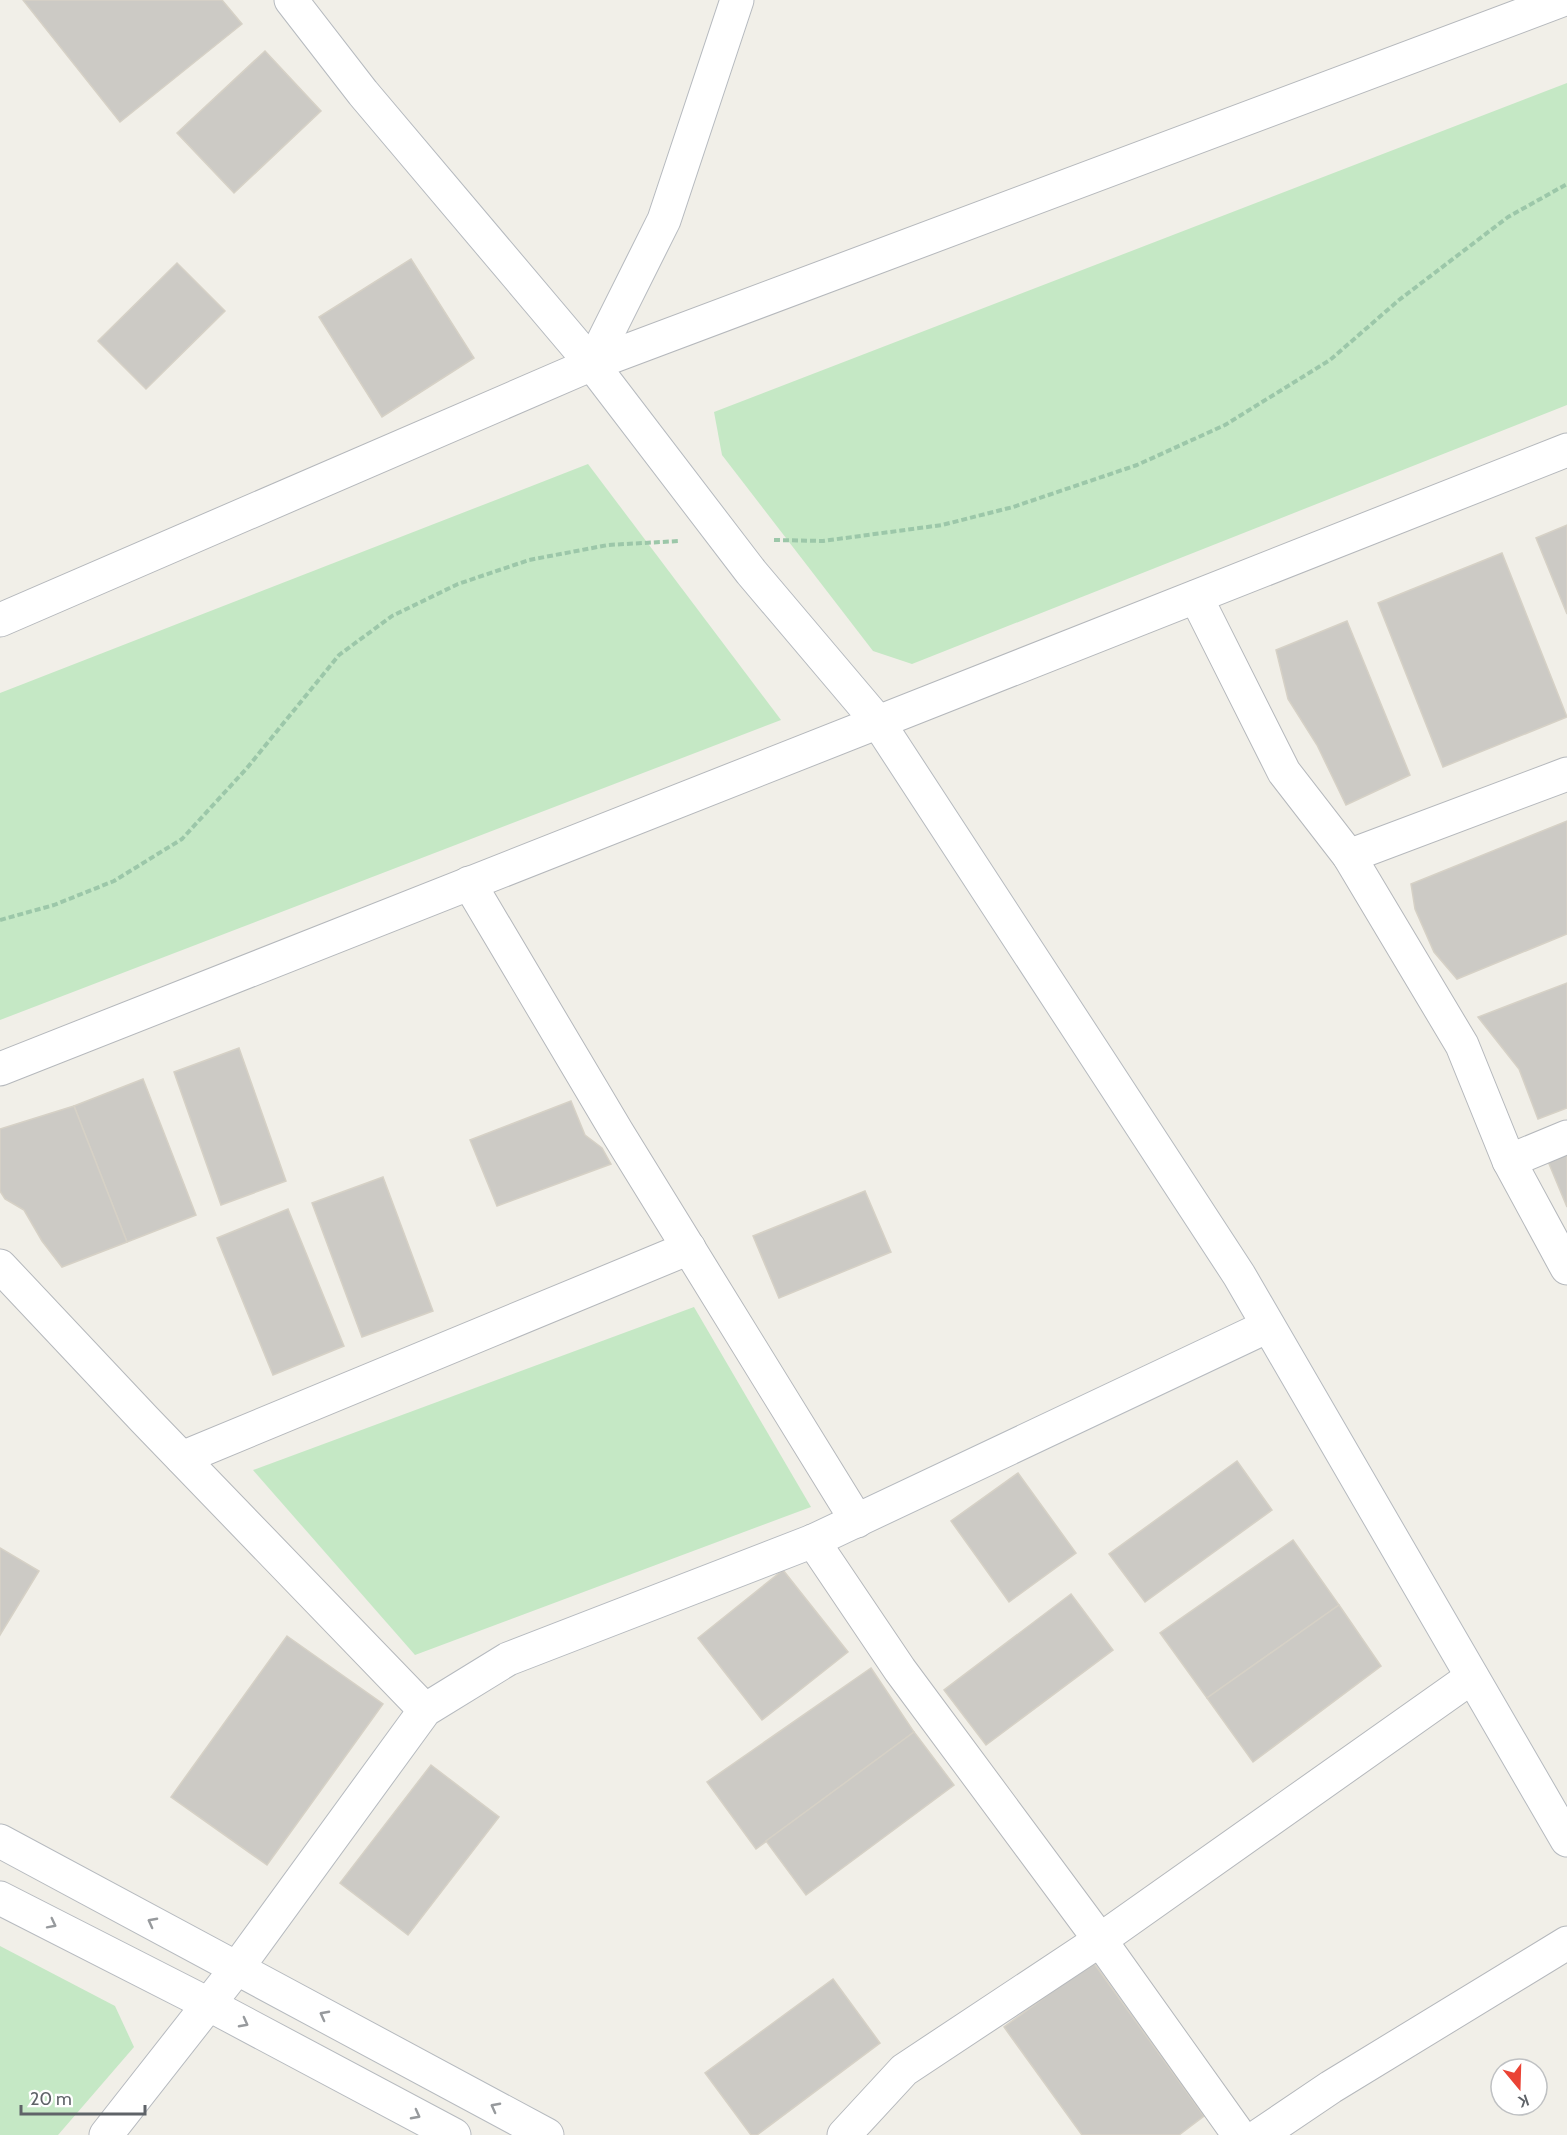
<svg xmlns="http://www.w3.org/2000/svg" width="1567" height="2135" font-family="Cabin,sans-serif">
  <rect width="100%" height="100%" fill="#f1efe8"/>
  <g fill="#c5e8c5">
    <polygon points="1567,83 1567,405 912,664 873,651 722,455 714,412"/>
    <polygon points="588,464 781,720 0,1020 0,693"/>
    <polygon points="694,1307 811,1507 415,1655 253,1470"/>
    <polygon points="0,1946 115,2006 134,2047 58,2135 0,2135"/>
  </g>
  <g fill="#cccac5" stroke="#d6d1c6" stroke-width="1.5">
    <polygon points="23,0 222,0 242,24 120,122"/>
    <polygon points="265,51 321,111 234,193 177,133"/>
    <polygon points="411,259 474,358 382,417 319,317"/>
    <polygon points="177,263 225,311 146,389 98,341"/>
    <polygon points="1567,525 1567,614 1536,538"/>
    <polygon points="1502,553 1567,717 1443,767 1378,603"/>
    <polygon points="1347,621 1410,775 1346,805 1317,745 1288,699 1276,650"/>
    <polygon points="1567,821 1567,934 1457,979 1434,952 1415,909 1411,884"/>
    <polygon points="1567,983 1567,1108 1538,1119 1519,1069 1478,1017"/>
    <polygon points="239,1048 286,1181 221,1205 174,1072"/>
    <polygon points="143,1079 196,1215 127,1242 74,1106"/>
    <polygon points="571,1101 585,1135 602,1148 611,1164 497,1206 470,1140"/>
    <polygon points="74,1106 127,1242 62,1267 42,1241 24,1210 5,1199 0,1191 0,1129"/>
    <polygon points="1567,1152 1567,1207 1547,1159"/>
    <polygon points="383,1177 433,1311 362,1337 312,1203"/>
    <polygon points="865,1191 891,1252 779,1298 753,1236"/>
    <polygon points="288,1209 344,1346 273,1375 217,1238"/>
    <polygon points="1237,1461 1272,1510 1145,1602 1109,1554"/>
    <polygon points="1018,1473 1076,1553 1009,1602 951,1521"/>
    <polygon points="1293,1540 1339,1605 1207,1698 1160,1633"/>
    <polygon points="0,1548 39,1571 0,1635"/>
    <polygon points="783,1570 848,1652 762,1720 698,1638"/>
    <polygon points="1071,1594 1113,1650 986,1745 944,1690"/>
    <polygon points="1339,1605 1381,1666 1253,1762 1207,1698"/>
    <polygon points="287,1636 383,1704 267,1865 171,1797"/>
    <polygon points="871,1668 914,1732 756,1849 707,1782"/>
    <polygon points="914,1732 954,1785 806,1895 766,1841"/>
    <polygon points="431,1765 499,1817 408,1935 340,1883"/>
    <polygon points="1093,1962 1204,2116 1179,2135 1082,2135 1004,2027"/>
    <polygon points="833,1979 880,2043 757,2135 751,2135 705,2073"/>
  </g>
  <g fill="none" stroke-linecap="round" stroke-linejoin="round">
    <defs>
      <g id="street">
        <polyline points="1196,597 1284,772 1349,856 1462,1045 1509,1161 1567,1268"/>
        <polyline points="0,620 592,364 1562,0"/>
        <polyline points="1349,856 1567,774"/>
        <polyline points="469,883 617,1132 857,1521"/>
        <polyline points="0,1069 1567,450"/>
        <polyline points="1509,1161 1567,1137"/>
        <polyline points="0,1266 145,1420 425,1710"/>
        <polyline points="182,1458 689,1248"/>
        <polyline points="813,1541 900,1670 1100,1940 1239,2135"/>
        <polyline points="844,2135 904,2070 1100,1940 1472,1677"/>
        <polyline points="1260,2135 1331,2087 1567,1943"/>
      </g>
      <g id="secondary">
        <polyline points="291,0 363,93 592,364 751,572 878,722 1239,1275 1567,1840"/>
        <polyline points="592,364 664,220 737,0"/>
        <polyline points="0,1841 547,2135"/>
        <polyline points="0,1898 208,2004 454,2135"/>
        <polyline points="106,2135 237,1968 425,1710 508,1659 813,1541 1268,1326"/>
      </g>
    </defs>
    <use href="#street" stroke="#b5b8bc" stroke-width="35"/>
    <use href="#secondary" stroke="#b6babf" stroke-width="35"/>
    <g stroke="#9cc7a9" stroke-width="4" stroke-dasharray="6 3" stroke-linecap="butt">
      <polyline points="774,540 823,541 942,525 1013,507 1137,465 1225,425 1330,360 1399,300 1508,217 1567,184"/>
      <polyline points="0,920 54,905 114,881 182,839 247,768 339,655 392,616 458,584 529,560 608,545 680,541"/>
    </g>
    <use href="#street" stroke="#fff" stroke-width="33"/>
    <use href="#secondary" stroke="#fff" stroke-width="33"/>
  </g>
  <defs><path id="oneway-chevron" d="M-2-3.5L2.5 0L-2 3.5" fill="none" stroke-width="1.6" stroke-linecap="round" stroke-linejoin="round" transform="scale(1.5)"/></defs>
  <g stroke="#979a9d">
    <use href="#oneway-chevron" transform="translate(152 1922) rotate(-152)"/>
    <use href="#oneway-chevron" transform="translate(52 1924) rotate(27)"/>
    <use href="#oneway-chevron" transform="translate(324 2015) rotate(-152)"/>
    <use href="#oneway-chevron" transform="translate(244 2023) rotate(28)"/>
    <use href="#oneway-chevron" transform="translate(495 2107) rotate(-152)"/>
    <use href="#oneway-chevron" transform="translate(416 2115) rotate(28)"/>
  </g>
  <g transform="translate(1519 2087) rotate(161)"><circle r="28" fill="#ffffff" stroke="#bfc1c3" stroke-width="1.5"/>
  <path d="M0-4.5L10 22L0 15L-10 22Z" fill="#ea4335"/>
  <text y="-9" font-size="16" font-weight="bold" text-anchor="middle" fill="#5f6368">K</text>
  </g>
  <path d="M21 2105v9h124v-9" fill="none" stroke="#5f6368" stroke-width="3"/>
  <text x="30" y="2105" font-size="18" fill="#5f6368" stroke="#ffffff" stroke-width="4.5" paint-order="stroke">20 m</text>
</svg>
